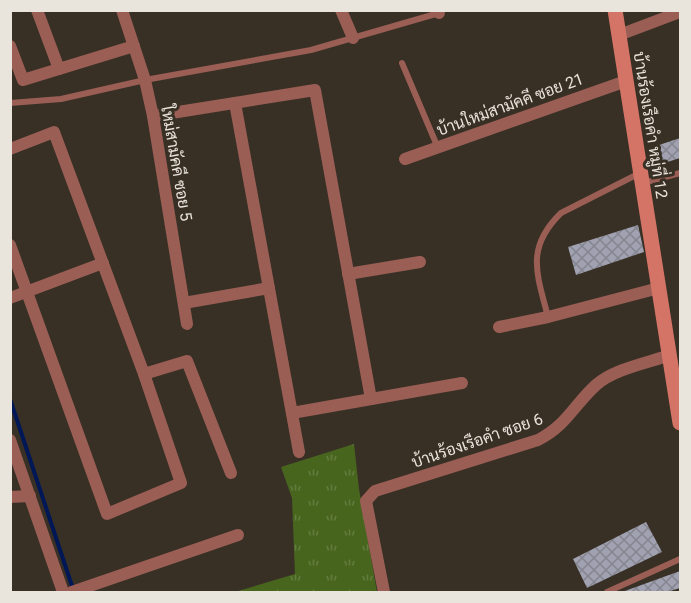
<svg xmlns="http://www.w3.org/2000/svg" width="691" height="603" font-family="Roboto,Sarabun,sans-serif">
  <defs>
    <pattern id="grass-tufts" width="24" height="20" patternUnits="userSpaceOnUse" patternTransform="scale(1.5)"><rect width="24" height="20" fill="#48651e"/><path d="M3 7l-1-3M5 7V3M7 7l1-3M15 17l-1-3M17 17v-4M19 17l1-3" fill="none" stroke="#627b3e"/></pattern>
    <pattern id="building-cross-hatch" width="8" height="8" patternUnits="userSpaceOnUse" patternTransform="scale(1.5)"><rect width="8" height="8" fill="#a0a1b1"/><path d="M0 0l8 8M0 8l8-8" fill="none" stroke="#858590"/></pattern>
  </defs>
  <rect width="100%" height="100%" fill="#383025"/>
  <polygon fill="url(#grass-tufts)" points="354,444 359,489 377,592 235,592 295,574 292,498 281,467"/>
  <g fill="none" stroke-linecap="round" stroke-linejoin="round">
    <polyline stroke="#001757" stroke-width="4" points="10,399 73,589"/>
  </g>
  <g fill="url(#building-cross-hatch)">
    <polygon points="680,138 680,158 658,165 653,147"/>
    <polygon points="638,225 644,252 576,275 568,247"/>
    <polygon points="646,522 662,552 587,588 573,559"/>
    <polygon points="680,571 680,588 667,592 622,592"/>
  </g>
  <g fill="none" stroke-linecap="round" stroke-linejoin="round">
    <g stroke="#9a5e55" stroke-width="6">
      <polyline points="402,63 438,148"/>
      <polyline points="10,103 61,99 145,80 311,50 439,13"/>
      <polyline points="643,183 680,173"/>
      <path d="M548,317C537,274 525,248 561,213L640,173"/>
      <polyline points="607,592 680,559"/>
    </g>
    <g stroke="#9a5e55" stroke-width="12">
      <polyline points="37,10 59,69"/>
      <polyline points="122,10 145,80 153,116 187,324"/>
      <polyline points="341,10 353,38"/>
      <polyline points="438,10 439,13"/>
      <polyline points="619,35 680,12"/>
      <polyline points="10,46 23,80 134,46"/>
      <polyline points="235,103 299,452"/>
      <polyline points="153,116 315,90 371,399"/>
      <polyline points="10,149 54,132 144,374 181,483 107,514 10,245"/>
      <polyline points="405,159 626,81"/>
      <polyline points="348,274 420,262"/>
      <polyline points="10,298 103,263"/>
      <polyline points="184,303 269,288"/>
      <polyline points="499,327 548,317 659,288"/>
      <polyline points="144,374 187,361 231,473"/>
      <polyline points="292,413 462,383"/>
      <polyline points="10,440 63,592"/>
      <polyline points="10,497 30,496"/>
      <polyline points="72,592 238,535"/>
      <path d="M384,592L366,501L375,491L538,440C567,425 573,406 596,385C614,369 647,363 670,355"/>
    </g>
    <polyline stroke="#d47467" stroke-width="15" points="615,10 680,423"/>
  </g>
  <g text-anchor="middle" stroke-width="6" stroke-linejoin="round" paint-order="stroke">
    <g font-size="16" fill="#e9e4dc" stroke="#383025">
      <text transform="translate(510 104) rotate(-20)" y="6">บ้านใหม่สามัคคี ซอย 21</text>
      <text transform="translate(651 125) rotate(81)" y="6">บ้านร้องเรือคำ หมู่ที่ 12</text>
      <text transform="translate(177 163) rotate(80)" y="6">ใหม่สามัคคี ซอย 5</text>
      <text transform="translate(477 440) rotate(-19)" y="6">บ้านร้องเรือคำ ซอย 6</text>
    </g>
  </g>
  <rect width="691" height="603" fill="none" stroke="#e9e4dc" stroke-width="24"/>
</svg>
